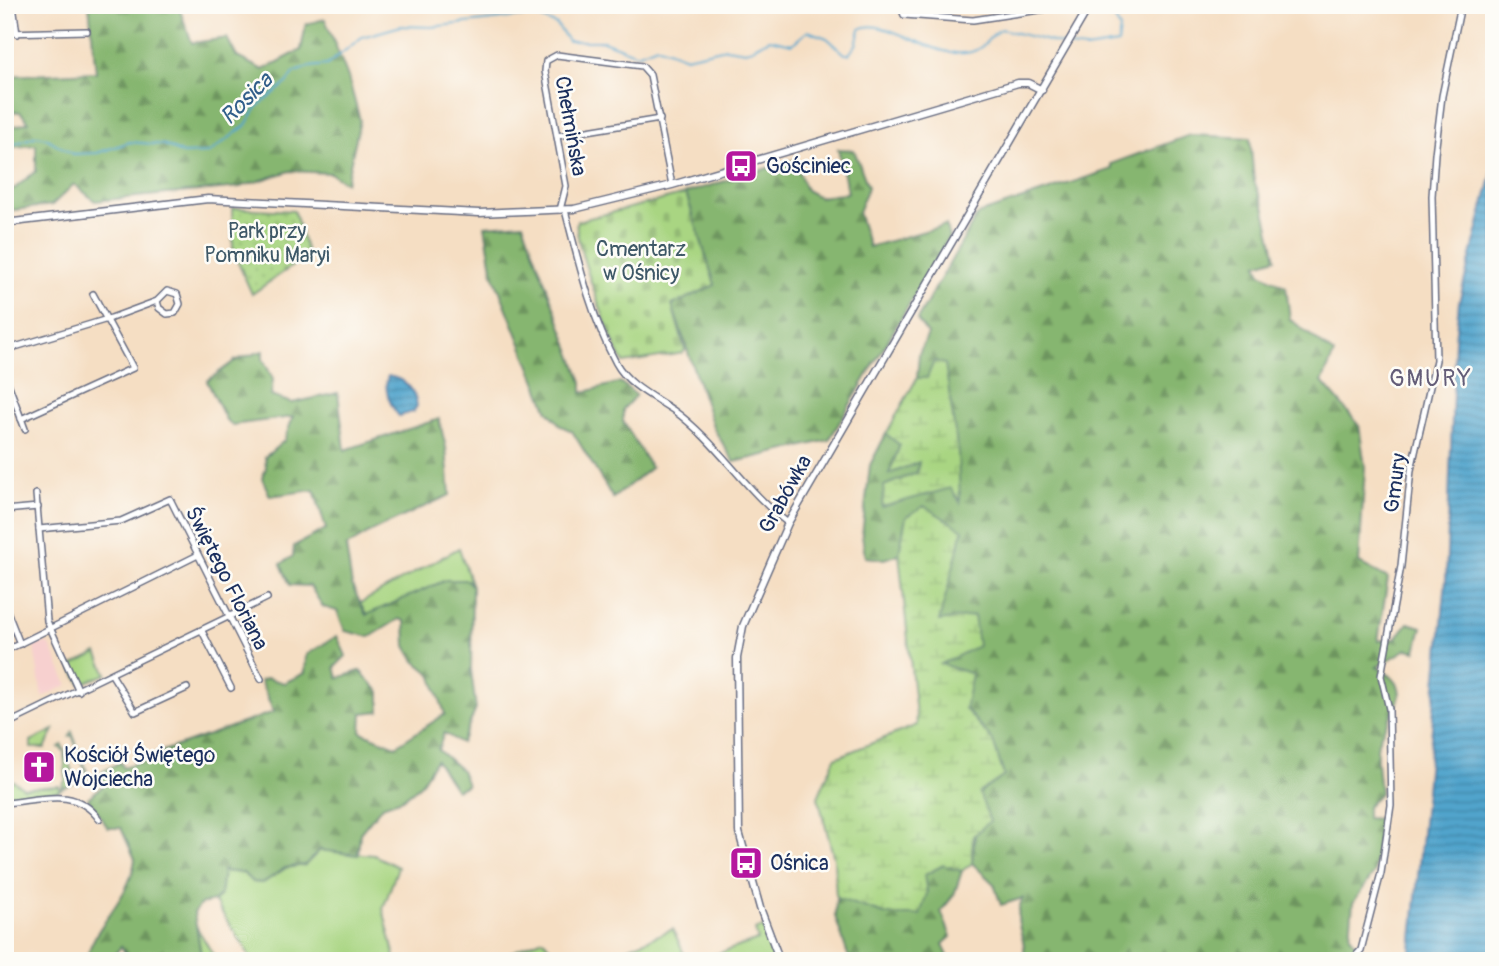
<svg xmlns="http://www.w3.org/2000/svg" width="1499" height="966" font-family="Pangolin,sans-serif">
  <defs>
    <pattern id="forest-firs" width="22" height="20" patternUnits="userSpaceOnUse" patternTransform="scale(1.75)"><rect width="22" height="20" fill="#86b670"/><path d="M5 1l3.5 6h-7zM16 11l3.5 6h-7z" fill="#6d945f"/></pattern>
    <pattern id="wetland-marsh" width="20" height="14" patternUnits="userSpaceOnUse" patternTransform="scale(1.75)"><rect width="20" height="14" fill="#a9d582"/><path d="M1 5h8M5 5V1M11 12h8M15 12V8" fill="none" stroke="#91b773"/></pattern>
    <pattern id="cemetery-stones" width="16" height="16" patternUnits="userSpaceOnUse" patternTransform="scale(1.75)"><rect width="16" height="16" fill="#a9d582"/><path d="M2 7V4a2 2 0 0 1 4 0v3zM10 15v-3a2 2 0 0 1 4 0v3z" fill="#91b773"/></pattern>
    <pattern id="park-dots" width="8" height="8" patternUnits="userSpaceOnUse" patternTransform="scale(1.75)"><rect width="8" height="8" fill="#a9d582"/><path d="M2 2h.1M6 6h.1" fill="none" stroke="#91b773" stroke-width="1.8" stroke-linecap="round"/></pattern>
    <pattern id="water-rules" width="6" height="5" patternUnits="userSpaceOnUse" patternTransform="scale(1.75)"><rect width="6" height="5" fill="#51a4cc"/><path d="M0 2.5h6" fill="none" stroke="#4286a9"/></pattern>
  </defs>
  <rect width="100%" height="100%" fill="#fdfcf7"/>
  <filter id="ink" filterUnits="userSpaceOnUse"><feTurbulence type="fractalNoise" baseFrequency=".0143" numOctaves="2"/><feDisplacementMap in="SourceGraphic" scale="14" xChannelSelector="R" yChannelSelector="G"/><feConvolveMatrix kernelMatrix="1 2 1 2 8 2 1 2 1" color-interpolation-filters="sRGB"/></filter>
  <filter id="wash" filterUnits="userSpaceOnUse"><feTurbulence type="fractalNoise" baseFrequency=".00686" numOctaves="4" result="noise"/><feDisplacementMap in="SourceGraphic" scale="28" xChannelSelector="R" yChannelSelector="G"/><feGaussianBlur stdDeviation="1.57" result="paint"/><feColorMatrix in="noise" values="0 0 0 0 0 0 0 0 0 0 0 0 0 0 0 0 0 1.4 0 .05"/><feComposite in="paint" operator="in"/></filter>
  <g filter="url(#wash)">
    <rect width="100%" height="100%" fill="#f5dec3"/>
    <polygon fill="#f7d0cf" points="44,643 50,645 68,685 42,697 34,647"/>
    <g fill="#a9d582" stroke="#628270" stroke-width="2">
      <polygon points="459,548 472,586 467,580 446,580 366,616 359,604"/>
      <polygon points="97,653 107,674 81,684 71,666"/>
      <polygon points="54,730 45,748 31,748 31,741"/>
      <polygon points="72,732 89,777 61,789 66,779 64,751 59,747 62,745 75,779 87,775 72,735 70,736"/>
      <polygon points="5,779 7,782 12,780 24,788 59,786 59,791 5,795"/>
      <polygon points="320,850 374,855 398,867 383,909 396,961 251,961 245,947 214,901 220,895 222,871 243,873 252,882 263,883 286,868 305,865"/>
      <polygon points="196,926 217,961 202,961"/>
      <polygon points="763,927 775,961 696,961 758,940 755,930"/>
      <polygon points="673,929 687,961 597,961"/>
      <polygon points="543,939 553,951 556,961 490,961"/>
    </g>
    <g fill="url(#forest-firs)" stroke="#507267" stroke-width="2">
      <polygon points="89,5 178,5 192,43 227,38 237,57 263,70 301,50 306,24 325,19 348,77 360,120 346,183 330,173 290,171 240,187 95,201 74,184 52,205 5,211 5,189 14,189 36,171 36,145 5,148 5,129 29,122 20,112 5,111 5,76 96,72"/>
      <path d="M1190,135L1250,138L1254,181L1264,206L1276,258L1257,264L1261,273L1286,287L1290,319L1334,354L1322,382L1359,425L1365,467L1359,563L1388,578L1378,641L1396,638L1408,623L1422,627L1416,651L1407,649L1377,667C1420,690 1391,708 1379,739C1374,753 1379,778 1380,793L1367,807V818L1379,819L1374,873L1353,903L1350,935L1365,961H1022C1031,939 1009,927 1023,898L1001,905L994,884L972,863L979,793L1004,776L993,741L965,709L940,664L939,622L906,517L899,554L884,559L865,557L862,535L870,465L886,434L900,445L889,474L919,462L917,473L884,486L951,488L960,500L952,421L927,378H917L919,354L928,334L917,320L978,214L1112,169L1111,164Z"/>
      <polygon points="838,149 854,150 868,187 858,212 869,247 946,225 949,237 829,440 734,462 714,429 672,305 715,285 686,193 794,160 806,190 819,197 848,193"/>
      <polygon points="523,223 582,382 582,393 620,382 636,395 623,409 623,421 651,468 613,498 572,431 561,426 548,411 493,274 485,226"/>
      <path d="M263,351V359L273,379L271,396L292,403L338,393L345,450L439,419L446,448L450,495L374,530L346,547L352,586L366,615L446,580H467L472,586L471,670L476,709L461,743L444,733L438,750L461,770L467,785L456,790L436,760L420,785L402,799L382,806L360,833L358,855L320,850L305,865L285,868L263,883L252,882L243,873L223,871L220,895L214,901L201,904L194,913L202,961H129L121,946L111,961H86C93,924 130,901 135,859L121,828H108L88,798L104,785L102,772L120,762L124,768L163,751L274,712L260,681L267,678L284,683L305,673L306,655L337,636L346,656L335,667L338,678L360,671L380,692V711L362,713L361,732L396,746L445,714L431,674L415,661L406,646L405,621L399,619L370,637L345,631L337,611L323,607L310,586L290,585L281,564L293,556L294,546L326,529L314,490L270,496L262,478L266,468L265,457L284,441L293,417L232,425L227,422L207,381L236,360Z"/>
      <polygon points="943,865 962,871 954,895 941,911 951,937 943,944 950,961 850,961 835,916 836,898 888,915 927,893 924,875"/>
    </g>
    <g fill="url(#wetland-marsh)" stroke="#628270" stroke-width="2">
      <polygon points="934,361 945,364 958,453 960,502 951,488 882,507 884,486 917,473 919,462 889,474 900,445 886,434 917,378 927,378"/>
      <polygon points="924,506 963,530 939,621 974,616 978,646 941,664 972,674 965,709 993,741 1004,776 979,793 990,821 973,836 972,863 962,871 943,865 924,875 927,893 920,915 888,915 836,898 834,859 818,797 835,758 917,725 899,554 906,517"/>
    </g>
    <path fill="url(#cemetery-stones)" stroke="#628270" stroke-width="2" d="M686,194L715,285L672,305L685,350L683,353L624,363C612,345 572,237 577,221Z"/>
    <polygon fill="url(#park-dots)" stroke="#628270" stroke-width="2" points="232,208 294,211 308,255 252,294 233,251"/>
    <g fill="url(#water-rules)" stroke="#366a95" stroke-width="2">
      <polygon points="1494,166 1494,961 1410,961 1446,579 1455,340 1459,302"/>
      <path d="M388,376C406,379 415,389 417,406L413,412L399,416C390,406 383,388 388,376Z"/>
    </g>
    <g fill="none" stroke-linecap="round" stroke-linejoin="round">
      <g stroke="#51a4cc" stroke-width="2">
        <polyline points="1069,47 1085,49 1118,44 1120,28 1112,15 1112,5"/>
        <path d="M5,147L37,136L46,138L73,154L97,153L130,142L165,145L183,154L209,153L245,126L258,106L287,83L295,72L309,67L327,65L362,37L401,26L431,27L527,16L541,18L557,25L568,41H603L637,54L657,46L686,57L726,48L746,51L770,39L792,44L808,31L827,38L845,54H849L856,45L860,29C885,15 933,61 971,52C986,48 989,35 1001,29L1064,45"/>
      </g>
    </g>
  </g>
  <g filter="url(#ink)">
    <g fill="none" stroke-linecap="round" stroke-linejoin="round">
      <defs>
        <g id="minor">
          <polyline points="13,5 17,34"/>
          <polyline points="829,5 829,9"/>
          <polyline points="900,5 904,15 973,20 1066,6 1087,12"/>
          <polyline points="5,33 87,31"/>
          <polyline points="557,136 660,119"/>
          <polyline points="560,210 566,186 545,71 546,61 557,55 642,66 650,75 672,185"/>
          <path d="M565,210C578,260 591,317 616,363C628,385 652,396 673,410C717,441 745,491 788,523"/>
          <polyline points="5,350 111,318 157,301 167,291 177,294 180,304 175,313 167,314 159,308 157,301"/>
          <polyline points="5,375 25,429"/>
          <polyline points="21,419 133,368 93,294"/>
          <polyline points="36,494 47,621 79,691"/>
          <polyline points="5,510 38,507"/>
          <polyline points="39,529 121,521 170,499 261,679"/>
          <polyline points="5,606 20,644"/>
          <polyline points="202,631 231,688"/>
          <polyline points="5,651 198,555"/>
          <polyline points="112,675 135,712 187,688"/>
          <polyline points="5,725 267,598"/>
          <path d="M5,803C41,800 75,786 99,819"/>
          <polyline points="1351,961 1361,950 1381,873 1391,805 1389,709 1381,676 1401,566 1411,470 1436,360 1432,196 1435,154 1442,96 1461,5"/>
        </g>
        <g id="tertiary">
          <polyline points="5,223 208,199 479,213 574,209 672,185 1018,83 1028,83 1042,90"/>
          <polyline points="780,961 760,908 739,832 737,658 743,626 788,523 1090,5"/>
        </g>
      </defs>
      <use href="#minor" stroke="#676c81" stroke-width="8"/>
      <use href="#tertiary" stroke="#676c81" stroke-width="9"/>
      <use href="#minor" stroke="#fff" stroke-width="5"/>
      <use href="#tertiary" stroke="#fff" stroke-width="6"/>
    </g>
  </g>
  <defs>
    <symbol id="bus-square" viewBox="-11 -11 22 22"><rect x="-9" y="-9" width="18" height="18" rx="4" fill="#b5179e" stroke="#fdfcf7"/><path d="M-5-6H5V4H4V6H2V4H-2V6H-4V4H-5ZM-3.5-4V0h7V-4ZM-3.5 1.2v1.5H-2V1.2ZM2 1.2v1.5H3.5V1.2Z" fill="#fff"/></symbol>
    <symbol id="church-square" viewBox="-11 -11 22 22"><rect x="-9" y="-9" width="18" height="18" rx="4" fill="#b5179e" stroke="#fdfcf7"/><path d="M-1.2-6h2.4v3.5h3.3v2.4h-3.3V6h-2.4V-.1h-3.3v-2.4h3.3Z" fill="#fff"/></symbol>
  </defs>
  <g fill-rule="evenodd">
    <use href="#bus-square" x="722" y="147" width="38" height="38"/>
    <use href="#church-square" x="20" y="748" width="38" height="38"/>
    <use href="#bus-square" x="727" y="844" width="38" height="38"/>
  </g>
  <g text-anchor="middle" stroke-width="5" stroke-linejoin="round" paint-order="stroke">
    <g font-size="21" fill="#1b2f5e" stroke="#fdfcf7">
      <text transform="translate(571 126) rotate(80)" y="7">Chełmińska</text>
      <text transform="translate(1395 483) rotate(-82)" y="7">Gmury</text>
      <text transform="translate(785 494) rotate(-61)" y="7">Grabówka</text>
      <text transform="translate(227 578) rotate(63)" y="7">Świętego Floriana</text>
    </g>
    <g font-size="21" fill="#1b2f5e" stroke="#fdfcf7" text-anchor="start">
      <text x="766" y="173">Gościniec</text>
      <text x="64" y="762">Kościół Świętego<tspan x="64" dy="24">Wojciecha</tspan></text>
      <text x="770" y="870">Ośnica</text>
    </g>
    <g font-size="21" fill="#3e5867" stroke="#fdfcf7">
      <text x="267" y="238">Park przy<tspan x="267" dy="24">Pomniku Maryi</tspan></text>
      <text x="641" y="256">Cmentarz<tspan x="641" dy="24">w Ośnicy</tspan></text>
    </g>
    <g font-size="23" font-style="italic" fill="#315e8a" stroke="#fdfcf7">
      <text transform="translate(246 98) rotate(-45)" y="8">Rosica</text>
    </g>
    <g font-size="23" letter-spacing="2" fill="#645d78" stroke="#fdfcf7">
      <text x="1431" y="386">GMURY</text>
    </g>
  </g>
  <rect width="1499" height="966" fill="none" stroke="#fdfcf7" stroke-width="28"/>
</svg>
